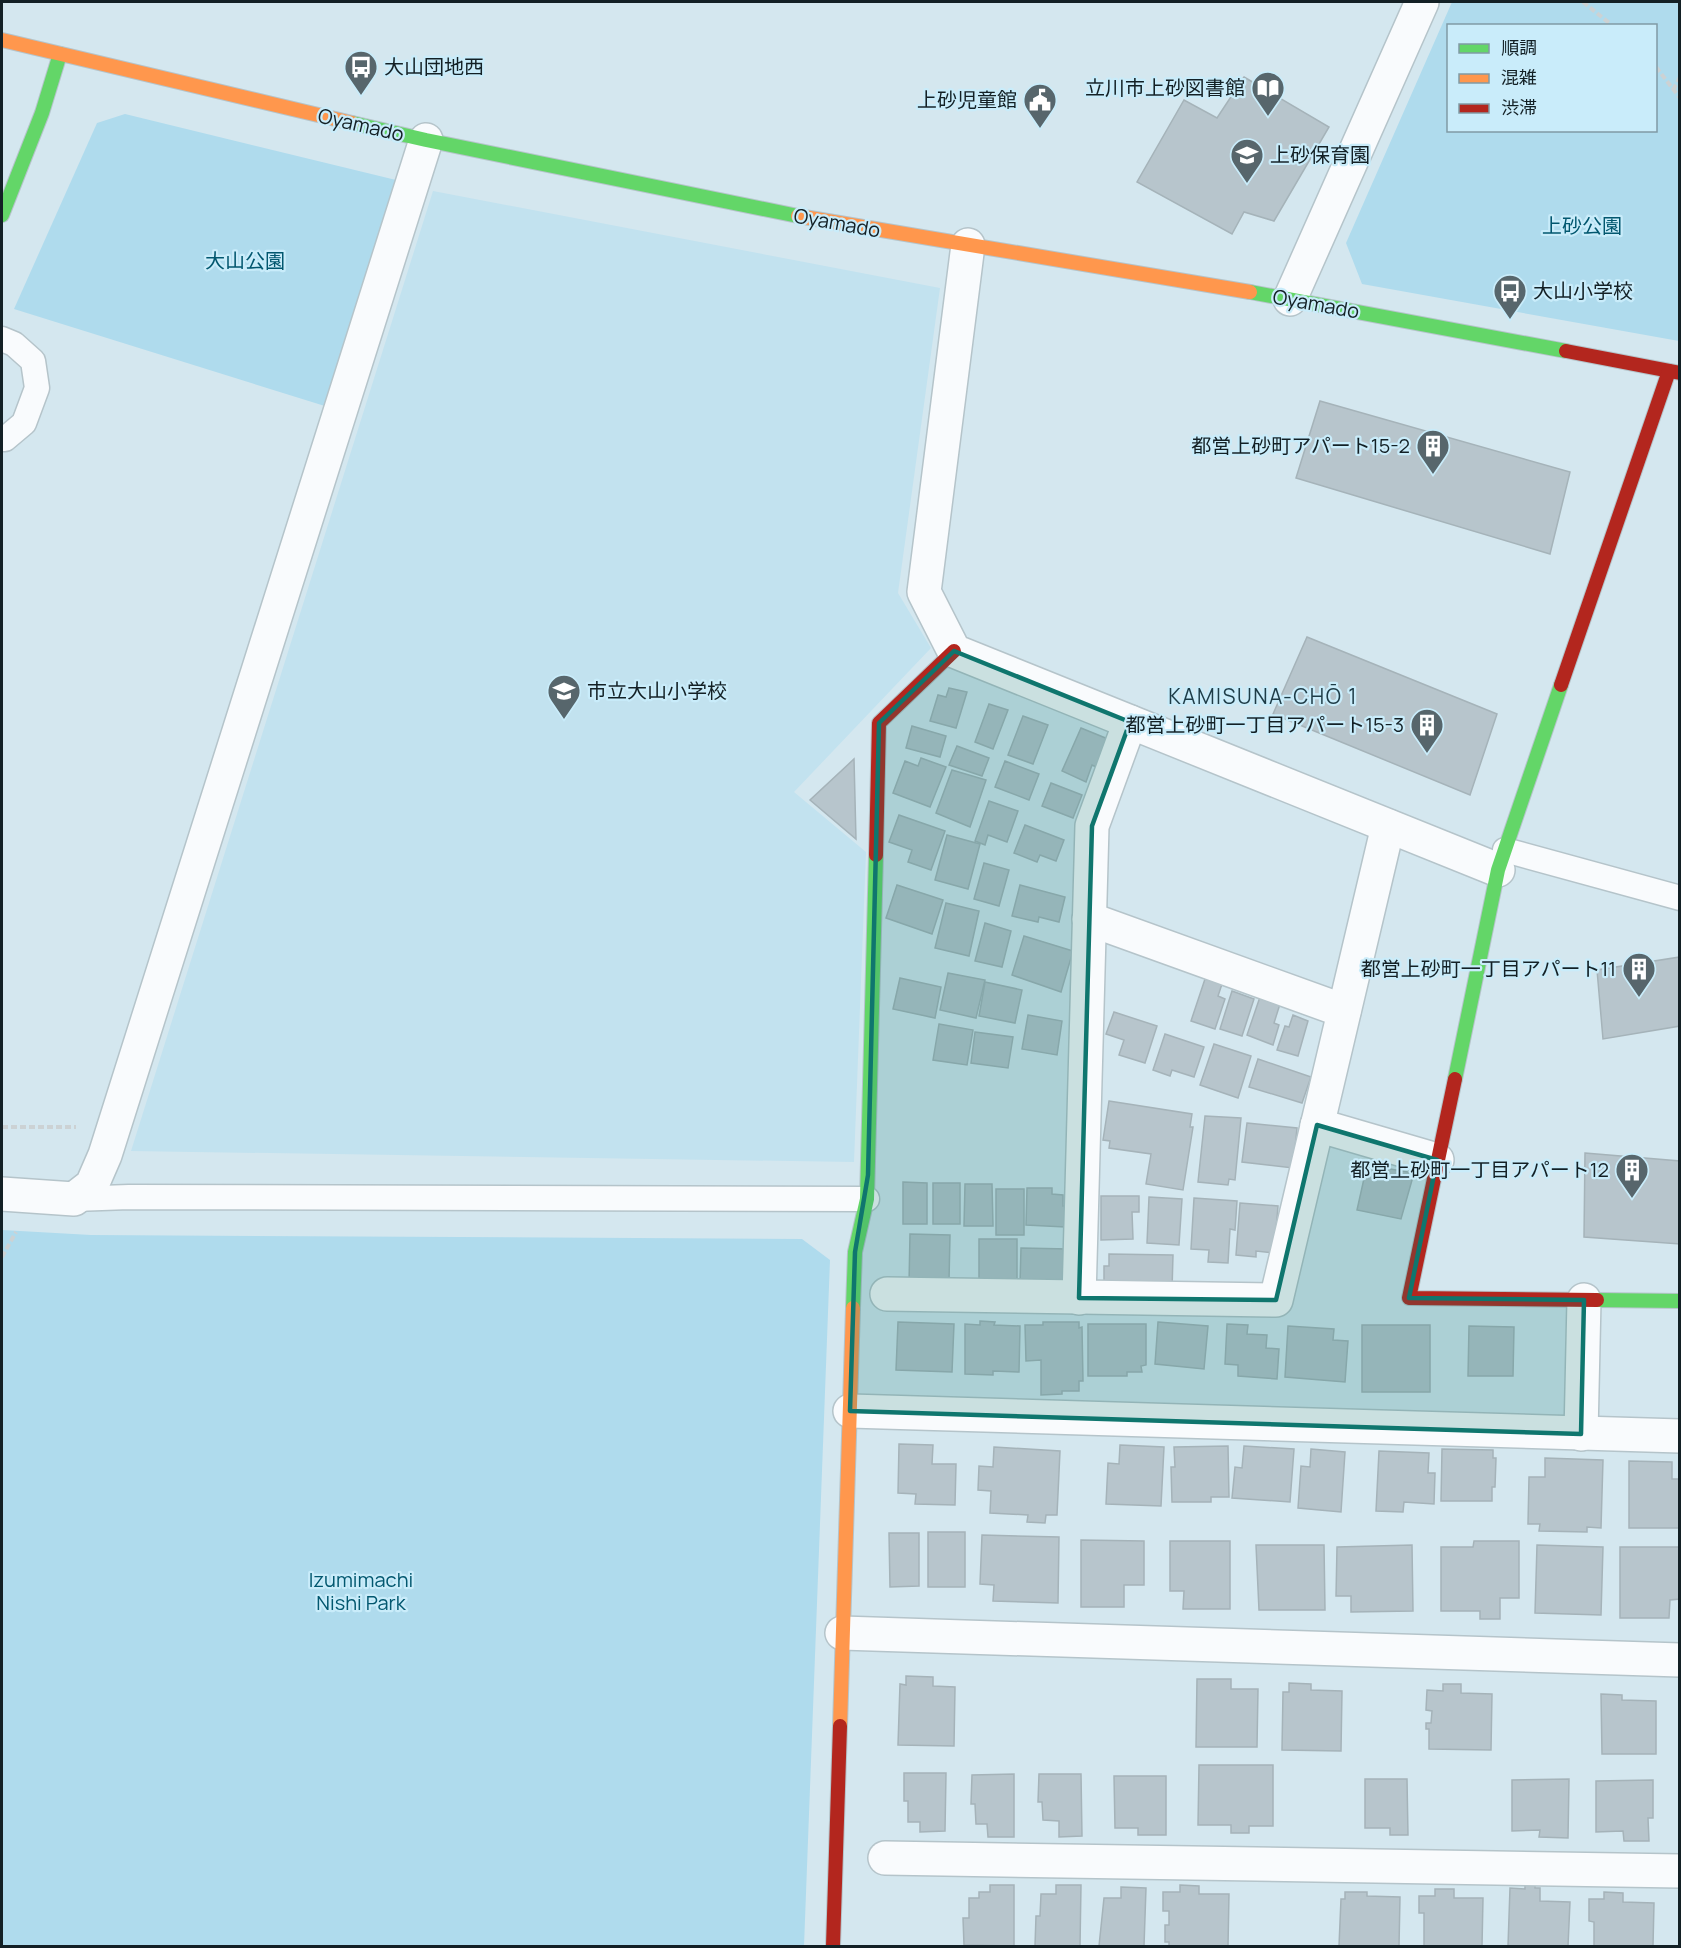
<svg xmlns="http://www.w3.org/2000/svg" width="1681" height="1948" font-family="Manrope,'Noto Sans JP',sans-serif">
  <rect width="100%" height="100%" fill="#d4e7ef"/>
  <polygon fill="#c2e2ef" points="433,191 940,288 898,593 931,648 794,792 866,852 854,1162 131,1151"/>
  <g fill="#afdbed" fill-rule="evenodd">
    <path d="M1452,2H1679V341L1362,284L1346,243ZM1448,26H1656V130H1448Z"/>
    <polygon points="125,114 396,180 328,407 14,309 97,123"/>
    <polygon points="2,1230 91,1235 802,1239 830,1260 804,1946 2,1946"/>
  </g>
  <g fill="#b7c5cc" stroke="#a5b3b9" stroke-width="1.5">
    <polygon points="1244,77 1329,127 1274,221 1244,212 1232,234 1137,182 1184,100 1217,118"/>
    <polygon points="1320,401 1570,472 1550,554 1296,478"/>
    <polygon points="1307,637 1497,714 1470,795 1273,714"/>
    <polygon points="949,688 967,692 956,728 930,721 938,695 946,697"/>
    <polygon points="989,704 1008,710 993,749 975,742"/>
    <polygon points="1023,716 1048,725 1033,764 1008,755"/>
    <polygon points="912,726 946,736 940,757 906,748"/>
    <polygon points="1081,728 1108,739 1096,767 1092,765 1086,782 1062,771"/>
    <polygon points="957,746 989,758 982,776 949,765"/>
    <polygon points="921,758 946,767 930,807 893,793 905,761 918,766"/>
    <polygon points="854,759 856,839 810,800"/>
    <polygon points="1005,761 1039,774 1029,800 995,787"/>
    <polygon points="952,770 986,780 970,827 936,813"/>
    <polygon points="1051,783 1082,795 1073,818 1042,806"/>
    <polygon points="989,801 1018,811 1007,842 988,835 985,845 975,841"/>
    <polygon points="899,815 945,831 931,870 908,862 912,850 889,842"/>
    <polygon points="1025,825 1064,840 1056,861 1040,855 1037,862 1014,853"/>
    <polygon points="947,835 980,844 968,889 935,880"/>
    <polygon points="984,863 1009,870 999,906 974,899"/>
    <polygon points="897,885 943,900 932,934 886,918"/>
    <polygon points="1020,885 1065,897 1059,922 1039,917 1038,922 1012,916"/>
    <polygon points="946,903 979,911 969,956 935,948"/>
    <polygon points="985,923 1011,931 1002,967 975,961"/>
    <polygon points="1024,936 1073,951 1061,992 1012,975"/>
    <polygon points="1680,957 1680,1026 1603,1039 1597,970"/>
    <polygon points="948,973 985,980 976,1018 940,1010"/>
    <polygon points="900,978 941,987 935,1018 893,1009"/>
    <polygon points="1205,979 1222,984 1218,996 1225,999 1215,1029 1191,1021"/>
    <polygon points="985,982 1022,990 1015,1023 979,1016"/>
    <polygon points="1232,991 1254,999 1242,1036 1220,1029"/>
    <polygon points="1260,997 1280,1004 1274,1023 1279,1025 1273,1045 1247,1035"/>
    <polygon points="1114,1012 1157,1026 1145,1063 1119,1055 1124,1040 1106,1034"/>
    <polygon points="1028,1015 1062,1021 1057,1055 1022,1049"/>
    <polygon points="1293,1015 1308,1021 1298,1056 1277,1050 1285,1026 1289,1027"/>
    <polygon points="939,1024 973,1030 967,1065 933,1060"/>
    <polygon points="975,1032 1013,1037 1008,1068 971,1063"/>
    <polygon points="1165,1034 1204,1047 1194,1077 1172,1070 1170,1076 1153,1070"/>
    <polygon points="1214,1044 1251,1056 1238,1098 1200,1085"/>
    <polygon points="1258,1059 1311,1077 1302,1103 1249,1087"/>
    <polygon points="1109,1101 1192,1114 1190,1127 1193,1127 1183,1190 1146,1184 1151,1154 1109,1148 1110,1141 1103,1140"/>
    <polygon points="1205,1116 1241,1118 1235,1180 1229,1179 1228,1185 1198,1182"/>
    <polygon points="1247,1123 1297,1128 1293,1168 1242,1162"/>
    <polygon points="1585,1153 1680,1161 1680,1244 1584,1237"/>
    <polygon points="1367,1165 1414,1173 1401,1219 1357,1210"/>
    <polygon points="903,1182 927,1183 927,1224 903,1224"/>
    <rect x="933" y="1183" width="27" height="41"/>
    <polygon points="965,1184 992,1184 993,1226 964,1226"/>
    <polygon points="1027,1188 1052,1188 1052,1194 1063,1195 1063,1206 1067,1206 1065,1227 1026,1225"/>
    <rect x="996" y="1189" width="28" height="46"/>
    <polygon points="1101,1196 1139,1196 1139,1212 1132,1212 1133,1239 1101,1240"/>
    <polygon points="1149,1197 1182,1199 1179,1245 1147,1243"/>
    <polygon points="1194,1198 1237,1201 1235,1230 1230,1229 1228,1263 1208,1262 1209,1250 1191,1249"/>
    <polygon points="1240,1203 1278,1206 1274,1253 1256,1251 1256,1257 1236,1255"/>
    <polygon points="910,1234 950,1235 949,1281 909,1284"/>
    <rect x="979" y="1239" width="38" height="41"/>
    <polygon points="1021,1248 1068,1249 1067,1285 1020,1284"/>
    <polygon points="1109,1254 1173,1255 1172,1290 1104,1288 1104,1266 1109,1266"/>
    <polygon points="980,1321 995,1322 994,1325 1020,1326 1019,1372 993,1371 993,1375 965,1374 965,1324 980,1325"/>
    <polygon points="898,1322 954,1324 952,1372 896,1370"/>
    <polygon points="1043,1322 1079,1322 1079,1328 1082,1327 1083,1381 1079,1381 1079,1391 1062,1391 1062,1394 1041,1395 1041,1360 1026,1361 1025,1325 1043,1325"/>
    <polygon points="1158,1322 1208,1326 1204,1369 1155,1364"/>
    <polygon points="1088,1324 1146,1324 1146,1365 1141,1366 1142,1372 1127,1372 1127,1376 1088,1376"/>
    <polygon points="1227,1324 1248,1325 1247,1334 1267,1335 1266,1348 1279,1349 1277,1379 1238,1376 1238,1365 1225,1364"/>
    <rect x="1362" y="1325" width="68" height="67"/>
    <polygon points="1288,1326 1334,1329 1333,1340 1348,1341 1345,1382 1285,1377"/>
    <polygon points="1469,1326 1514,1327 1513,1376 1468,1376"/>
    <polygon points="899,1444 933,1445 932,1464 956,1464 955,1505 915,1504 916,1494 898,1493"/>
    <polygon points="1120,1445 1164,1447 1161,1506 1106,1504 1108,1463 1119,1464"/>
    <polygon points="1228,1446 1229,1497 1211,1497 1211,1502 1172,1502 1171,1467 1175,1467 1174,1447"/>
    <polygon points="1244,1446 1294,1449 1290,1502 1232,1498 1235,1467 1242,1468"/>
    <polygon points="994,1447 1060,1451 1057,1515 1046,1515 1045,1523 1027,1522 1028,1515 990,1513 991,1491 978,1490 979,1466 993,1467"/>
    <polygon points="1311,1449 1345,1452 1341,1512 1298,1508 1301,1466 1310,1467"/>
    <polygon points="1442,1449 1493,1450 1493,1458 1496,1458 1495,1487 1492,1487 1492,1501 1441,1501"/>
    <polygon points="1379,1451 1429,1453 1428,1473 1435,1473 1434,1504 1404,1502 1403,1512 1376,1511"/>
    <polygon points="1545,1458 1603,1460 1601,1528 1587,1527 1587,1532 1539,1531 1540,1524 1528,1524 1529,1477 1545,1477"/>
    <polygon points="1629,1461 1672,1462 1672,1479 1680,1479 1680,1528 1629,1528"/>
    <rect x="928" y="1532" width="37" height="55"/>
    <polygon points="889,1533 919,1533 919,1586 890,1587"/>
    <polygon points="982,1535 1059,1537 1058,1603 993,1601 994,1585 980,1584"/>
    <polygon points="1081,1540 1144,1541 1144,1585 1124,1585 1124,1607 1081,1607"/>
    <polygon points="1170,1541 1230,1541 1230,1609 1183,1609 1184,1591 1170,1591"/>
    <polygon points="1474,1541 1519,1541 1519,1598 1500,1598 1500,1619 1480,1619 1480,1611 1441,1611 1441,1547 1473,1547"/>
    <polygon points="1256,1545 1324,1545 1325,1610 1259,1610"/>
    <polygon points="1412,1545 1413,1611 1351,1612 1351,1596 1336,1596 1337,1547"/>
    <polygon points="1537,1545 1603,1547 1601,1615 1535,1613"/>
    <polygon points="1620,1547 1680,1547 1680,1599 1670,1600 1669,1618 1620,1618"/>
    <polygon points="906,1676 933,1677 933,1686 955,1687 954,1746 898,1745 900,1684 906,1685"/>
    <polygon points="1197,1679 1231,1679 1231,1689 1258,1689 1257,1747 1196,1747"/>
    <polygon points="1289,1683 1311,1684 1311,1690 1342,1691 1341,1751 1282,1750 1283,1692 1289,1692"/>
    <polygon points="1443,1684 1461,1684 1461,1693 1492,1694 1491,1750 1429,1749 1429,1729 1426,1729 1426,1723 1431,1723 1432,1711 1426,1710 1427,1690 1443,1691"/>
    <polygon points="1601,1694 1622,1695 1622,1700 1656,1701 1656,1754 1602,1754"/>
    <polygon points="1199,1765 1273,1765 1273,1826 1249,1826 1249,1833 1231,1833 1231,1825 1198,1825"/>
    <polygon points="904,1773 946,1773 945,1831 920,1832 920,1822 908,1822 908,1801 904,1801"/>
    <polygon points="1014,1774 1014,1837 988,1837 987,1824 976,1824 975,1804 971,1804 972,1775"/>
    <polygon points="1039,1774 1081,1774 1082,1836 1059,1837 1059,1821 1043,1820 1042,1802 1038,1802"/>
    <polygon points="1114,1776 1166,1776 1166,1835 1138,1835 1138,1828 1115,1828"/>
    <polygon points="1365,1779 1407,1779 1408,1835 1390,1835 1390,1828 1365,1828"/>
    <polygon points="1569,1779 1568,1838 1539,1837 1540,1830 1512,1831 1512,1780"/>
    <polygon points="1653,1780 1653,1818 1648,1818 1649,1841 1624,1841 1623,1831 1596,1832 1596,1781"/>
    <polygon points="1525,1882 1535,1882 1535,1888 1540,1888 1540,1901 1570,1902 1568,1946 1508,1946 1510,1888 1525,1889"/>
    <polygon points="990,1885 1014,1885 1014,1946 964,1945 963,1918 969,1918 969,1898 979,1898 979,1892 990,1892"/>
    <polygon points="1056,1885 1081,1885 1080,1946 1035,1946 1036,1916 1040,1916 1041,1894 1056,1894"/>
    <polygon points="1180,1885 1199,1886 1199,1894 1229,1894 1228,1946 1169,1946 1169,1942 1165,1942 1165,1925 1169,1925 1169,1911 1163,1911 1163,1892 1180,1892"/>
    <polygon points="1121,1887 1146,1888 1144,1946 1099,1946 1104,1898 1121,1898"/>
    <polygon points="1435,1889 1454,1889 1454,1898 1483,1898 1482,1946 1424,1946 1424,1913 1419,1913 1419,1896 1435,1896"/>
    <polygon points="1345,1892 1367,1892 1367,1896 1400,1897 1399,1946 1339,1946 1341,1899 1345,1899"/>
    <polygon points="1604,1892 1623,1893 1623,1902 1654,1903 1653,1946 1594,1946 1594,1922 1589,1921 1589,1899 1604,1899"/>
  </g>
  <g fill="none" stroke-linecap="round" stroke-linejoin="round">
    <defs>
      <g id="lane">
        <polyline points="2,339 14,344 33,361 37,388 24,423 5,439 2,439"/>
        <polyline points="1505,850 1680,898"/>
        <polyline points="74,1199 129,1197 867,1199"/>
      </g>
      <g id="street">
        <polyline points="968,245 924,592 954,651 1498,870"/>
        <polyline points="1290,299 1422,2"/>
        <polyline points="1089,919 1344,1011"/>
        <polyline points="1317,1125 1437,1160"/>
        <polyline points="2,1194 74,1199 92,1185 105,1155 426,140"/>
        <polyline points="887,1294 1276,1300 1388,826"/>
        <polyline points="1079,1298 1092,826 1130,722"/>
        <polyline points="850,1411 1680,1436"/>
        <polyline points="1581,1434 1584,1300"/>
        <polyline points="842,1633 1680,1660"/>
        <polyline points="885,1858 1680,1871"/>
      </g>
      <g id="fast">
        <polyline points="352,123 426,140 798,216"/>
        <polyline points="2,215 42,113 60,54"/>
        <polyline points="1250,292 1566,351"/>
        <polyline points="1455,1079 1498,870 1561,685"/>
        <polyline points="1597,1300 1680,1301"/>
        <polyline points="853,1308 855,1252 867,1199 876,855"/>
      </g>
      <g id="slow">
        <polyline points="2,40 352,123"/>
        <polyline points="798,216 1250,292"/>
        <polyline points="840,1726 853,1308"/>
      </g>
      <g id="jam">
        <polyline points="1566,351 1680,373"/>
        <polyline points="1561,685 1669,371"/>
        <polyline points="876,855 879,723 954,651"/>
        <polyline points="1455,1079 1409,1298 1597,1300"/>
        <polyline points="833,1946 840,1726"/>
      </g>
    </defs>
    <use href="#lane" stroke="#b5c4ca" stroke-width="27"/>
    <use href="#street" stroke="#b5c4ca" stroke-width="36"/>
    <use href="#fast" stroke="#b5c4ca" stroke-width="16"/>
    <use href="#slow" stroke="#b5c4ca" stroke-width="16"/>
    <use href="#jam" stroke="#b5c4ca" stroke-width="16"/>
    <g stroke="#ccd2d4" stroke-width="4" stroke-dasharray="6 3" stroke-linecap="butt">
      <polyline points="1583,2 1613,26"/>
      <polyline points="1656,67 1680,98"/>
      <polyline points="1673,90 1680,77"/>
      <polyline points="2,1127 76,1127"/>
      <polyline points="2,1257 16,1232"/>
    </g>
    <use href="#lane" stroke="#f9fbfd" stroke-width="24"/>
    <use href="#street" stroke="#f9fbfd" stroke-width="33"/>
    <use href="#fast" stroke="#63d668" stroke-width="14"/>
    <use href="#slow" stroke="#ff974d" stroke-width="14"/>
    <use href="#jam" stroke="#b3261e" stroke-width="14"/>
  </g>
  <path fill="#0f766e" fill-opacity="0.2" stroke="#0f766e" stroke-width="4.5" stroke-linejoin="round" d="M954,651L1130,722L1092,826L1079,1298L1276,1300L1317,1125L1437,1160L1409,1298L1584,1300L1581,1434L850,1411L855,1252L868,1175L879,723Z"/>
  <defs>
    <symbol id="bus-pin" viewBox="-11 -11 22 30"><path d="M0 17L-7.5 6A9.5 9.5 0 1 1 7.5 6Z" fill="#57666c" stroke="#c9ecfa"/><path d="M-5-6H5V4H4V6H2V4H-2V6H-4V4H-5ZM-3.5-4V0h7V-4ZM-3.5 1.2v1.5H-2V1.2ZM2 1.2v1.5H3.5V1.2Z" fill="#fff"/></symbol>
    <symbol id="library-pin" viewBox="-11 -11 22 30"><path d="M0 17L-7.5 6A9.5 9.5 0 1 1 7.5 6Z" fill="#57666c" stroke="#c9ecfa"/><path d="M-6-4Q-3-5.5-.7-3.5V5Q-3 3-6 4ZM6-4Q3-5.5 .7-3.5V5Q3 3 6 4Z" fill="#fff"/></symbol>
    <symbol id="civic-pin" viewBox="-11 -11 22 30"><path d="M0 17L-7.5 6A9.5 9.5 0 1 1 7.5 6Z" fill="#57666c" stroke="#c9ecfa"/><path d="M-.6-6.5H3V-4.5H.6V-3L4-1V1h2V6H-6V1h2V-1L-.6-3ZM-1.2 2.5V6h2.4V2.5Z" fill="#fff"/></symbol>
    <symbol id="school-pin" viewBox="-11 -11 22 30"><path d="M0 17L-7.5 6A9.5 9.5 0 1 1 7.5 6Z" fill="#57666c" stroke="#c9ecfa"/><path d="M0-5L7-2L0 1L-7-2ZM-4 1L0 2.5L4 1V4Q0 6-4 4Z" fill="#fff"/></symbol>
    <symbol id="building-pin" viewBox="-11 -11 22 30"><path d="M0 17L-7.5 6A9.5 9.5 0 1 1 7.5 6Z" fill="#57666c" stroke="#c9ecfa"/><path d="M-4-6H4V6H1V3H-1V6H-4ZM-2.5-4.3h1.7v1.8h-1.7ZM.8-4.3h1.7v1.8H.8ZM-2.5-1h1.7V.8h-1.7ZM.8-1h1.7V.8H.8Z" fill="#fff"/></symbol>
  </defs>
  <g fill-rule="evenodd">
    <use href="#bus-pin" x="342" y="48" width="38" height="52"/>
    <use href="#library-pin" x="1249" y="69" width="38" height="52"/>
    <use href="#civic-pin" x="1021" y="81" width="38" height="52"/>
    <use href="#school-pin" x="1228" y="136" width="38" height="52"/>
    <use href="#bus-pin" x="1491" y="272" width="38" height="52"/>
    <use href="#building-pin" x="1414" y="427" width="38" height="52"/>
    <use href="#school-pin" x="545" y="672" width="38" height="52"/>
    <use href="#building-pin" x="1408" y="706" width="38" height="52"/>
    <use href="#building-pin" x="1620" y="950" width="38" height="52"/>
    <use href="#building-pin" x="1613" y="1151" width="38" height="52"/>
  </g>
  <g text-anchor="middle" stroke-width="4.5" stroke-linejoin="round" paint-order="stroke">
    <g font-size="20" fill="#132025" stroke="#c9ecfa" text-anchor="end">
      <text x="384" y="74" text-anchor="start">大山団地西</text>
      <text x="1245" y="95">立川市上砂図書館</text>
      <text x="1017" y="107">上砂児童館</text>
      <text x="1270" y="162" text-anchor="start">上砂保育園</text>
      <text x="1533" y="298" text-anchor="start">大山小学校</text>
      <text x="1410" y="453">都営上砂町アパート15-2</text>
      <text x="587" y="698" text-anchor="start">市立大山小学校</text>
      <text x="1404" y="732">都営上砂町一丁目アパート15-3</text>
      <text x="1616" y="976">都営上砂町一丁目アパート11</text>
      <text x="1609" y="1177">都営上砂町一丁目アパート12</text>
    </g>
    <g font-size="20" fill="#132025" stroke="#c9ecfa">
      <text transform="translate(361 125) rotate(13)" y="7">Oyamado</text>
      <text transform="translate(837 223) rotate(10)" y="7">Oyamado</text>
      <text transform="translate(1316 304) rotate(10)" y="7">Oyamado</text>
    </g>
    <g font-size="20" fill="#02576f" stroke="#c9ecfa">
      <text x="1582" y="233">上砂公園</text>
      <text x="245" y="268">大山公園</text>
      <text x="361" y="1587">Izumimachi<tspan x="361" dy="23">Nishi Park</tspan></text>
    </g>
    <g font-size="21" letter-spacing="1.5" fill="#1e3c47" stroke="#c9ecfa">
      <text x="1263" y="704">KAMISUNA-CHŌ 1</text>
    </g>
  </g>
  <rect width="1681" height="1948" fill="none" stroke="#132025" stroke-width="6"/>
  <rect x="1447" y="24" width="210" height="108" fill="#c9ecfa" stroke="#809aa5" stroke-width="1.5"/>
  <rect x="1459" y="44" width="30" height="9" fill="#63d668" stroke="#809aa5" stroke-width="1.5"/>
  <text x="1501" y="54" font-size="18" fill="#132025">順調</text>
  <rect x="1459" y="74" width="30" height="9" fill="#ff974d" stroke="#809aa5" stroke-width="1.5"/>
  <text x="1501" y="84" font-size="18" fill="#132025">混雑</text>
  <rect x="1459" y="104" width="30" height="9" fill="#b3261e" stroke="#809aa5" stroke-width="1.5"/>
  <text x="1501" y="114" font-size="18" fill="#132025">渋滞</text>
</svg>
